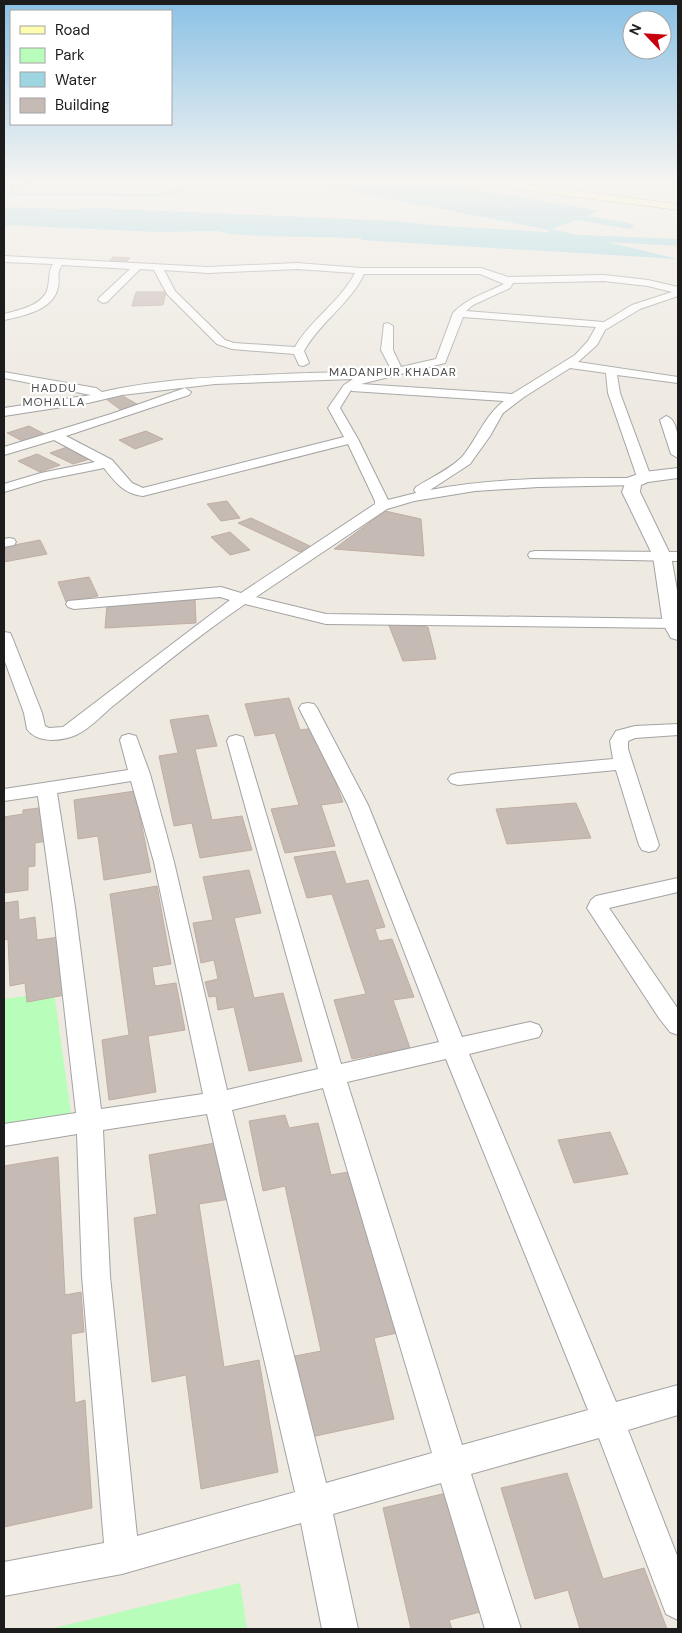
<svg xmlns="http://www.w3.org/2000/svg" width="682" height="1633" font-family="'DM Sans',sans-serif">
  <rect width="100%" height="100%" fill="#eee9e1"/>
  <g fill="#b9fdba">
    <polygon points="54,992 71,1114 4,1125 4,999"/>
    <polygon points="240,1583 247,1629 50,1629"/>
  </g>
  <polygon fill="#9dd5e0" points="305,183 440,183 600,211 552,229 678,259 361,240 361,238 260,236 231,234 217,231 157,232 4,225 4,207 68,209 98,208 395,221 443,226 547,232 550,230"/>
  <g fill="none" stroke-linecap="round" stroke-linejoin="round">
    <polyline stroke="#9dd5e0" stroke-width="3" points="4,194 160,195 185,189 193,183"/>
    <g fill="#9dd5e0" fill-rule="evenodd">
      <polygon points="547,209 629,223 635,226 629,229 543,214 542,212 543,210"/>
      <polygon points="559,234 678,239 678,246 555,239 553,237"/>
    </g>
  </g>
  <g fill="#c6bab4" stroke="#c1aea2">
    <polygon points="113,257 130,258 124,264 107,263"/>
    <polygon points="136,292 166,292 163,305 132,306"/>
    <polygon points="116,392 142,407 125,413 102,396"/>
    <polygon points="29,426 50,437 28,444 7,433"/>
    <polygon points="146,431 163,439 135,449 119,440"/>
    <polygon points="70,446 93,458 73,464 50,453"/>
    <polygon points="37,454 60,465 40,472 18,461"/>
    <polygon points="227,501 240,518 221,521 207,504"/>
    <polygon points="385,511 421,519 424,556 334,549"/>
    <polygon points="251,518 312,547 300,552 238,523"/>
    <polygon points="230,532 250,550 230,555 211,537"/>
    <polygon points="40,540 47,554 4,562 4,547"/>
    <polygon points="89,577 98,596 66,602 58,582"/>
    <polygon points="195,600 196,623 105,628 107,605"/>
    <polygon points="388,623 428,627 436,659 403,661"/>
    <polygon points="289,698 300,730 314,728 343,802 321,805 335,846 285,853 271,809 299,805 275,733 255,736 245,704"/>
    <polygon points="208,715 217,746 195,749 212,820 242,816 252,850 200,858 192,823 174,826 159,756 178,753 170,720"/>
    <polygon points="135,791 151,872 104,880 98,836 78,839 74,800"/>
    <polygon points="576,803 591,838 507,844 496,809"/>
    <polygon points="46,807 47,841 35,843 35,866 28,867 28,890 4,893 4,817 23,814 23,810"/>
    <polygon points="335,851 346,884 368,880 385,927 375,929 379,941 392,939 414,997 393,1000 410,1048 352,1059 334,1000 366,994 332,894 307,898 294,857"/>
    <polygon points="249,870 261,913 234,918 254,998 283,993 302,1061 249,1071 234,1007 218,1010 216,996 209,997 205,982 218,979 214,960 201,963 193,923 213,920 203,877"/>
    <polygon points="157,886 171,964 152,967 155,986 176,983 185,1030 148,1036 156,1092 109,1100 102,1040 129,1035 110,894"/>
    <polygon points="18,901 19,920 35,917 37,940 60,937 65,995 27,1002 25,983 10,986 8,939 4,940 4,903"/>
    <polygon points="285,1115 289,1128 318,1123 331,1175 354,1171 397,1333 374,1338 394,1419 311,1437 295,1356 321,1351 285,1186 263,1191 249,1121"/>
    <polygon points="610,1132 628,1174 574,1183 558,1140"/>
    <polygon points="220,1142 230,1199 199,1204 224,1367 259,1360 278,1472 201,1489 186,1375 152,1382 134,1218 157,1214 149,1155"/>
    <polygon points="58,1157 65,1295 81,1292 84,1332 71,1334 75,1403 85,1400 92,1508 4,1527 4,1166"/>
    <polygon points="567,1473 603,1579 644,1568 667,1629 580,1629 568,1590 535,1599 501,1488"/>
    <polygon points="455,1491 488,1610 449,1620 452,1629 411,1629 383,1508"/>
  </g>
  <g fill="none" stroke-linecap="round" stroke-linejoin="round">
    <defs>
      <g id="minor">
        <path d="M4,256L208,267L297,263L361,268H481L508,277L604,275L648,280L678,287V296L640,309L605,330L597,345L578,362L678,377V383L617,375L620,393L651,477L649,480H639L637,477L608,393L606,373L570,368L524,397L503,413L490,436L470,464L430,490C497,477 566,478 633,478L638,479L640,482L638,485L538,487L475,491L414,501L387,509L256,597L326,614L673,619L678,620V628L326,624L245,604C201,634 159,668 118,702C104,712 92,728 76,735C62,741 37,744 27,729L24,713L4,659V632L10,633L12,637L42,713L45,726L49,728L63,727L230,600L220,597L74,609L68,607L66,604L68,601L221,587L241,593L375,504V501L348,444L143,496C124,494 115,482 104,468L44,480L4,492V484L41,473L95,462L54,440L4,455V447L111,414L185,388L191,392L189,395L66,436L112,460L132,483L143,488L344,437L328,408L344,385L353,379L215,384L122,395L88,403L4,416V408L91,395L4,378V372L96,388L102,392C168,377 240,376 307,373C335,371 365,375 391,369L381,350L384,324L388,323L393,326V350L401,367L436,359L453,313C467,298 486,293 504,284L480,274H364C350,304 320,322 304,351L309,363L303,366L299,365L294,354L232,349L217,344L167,294L154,270L140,269L107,302L103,303L98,300L99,298L130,269L62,265C56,273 60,279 58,287C54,310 23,316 4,320V314C19,310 45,305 48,287C50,278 48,272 53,264L4,262ZM297,269L355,273C340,302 311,319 295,347L234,343L225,340L175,291L164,270L208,273ZM604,281L648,286L672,292L632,305L604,322L466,311L473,305L510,288L513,283ZM463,317L596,327L588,341L575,355L512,394L361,384L445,363ZM351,390L352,391L504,401C485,415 477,439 462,457C450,469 430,478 416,487L414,490L416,493L388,500L358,439L340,408Z"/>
        <path d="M666,416C680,420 678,446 678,458L671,454L660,420Z"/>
        <polygon points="9,538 14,539 16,542 14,545 4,547 4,539"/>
        <polygon points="535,551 678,552 678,561 530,558 528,555 530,552"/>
        <path d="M308,703L314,704L317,708L368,805L462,1037L530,1022L539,1025L542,1031L539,1037L469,1054L616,1402L678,1385V1415L628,1430L678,1558V1620L666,1614L599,1438L471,1474L521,1629H485L441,1483L333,1514L358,1629H322L301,1523L122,1574L4,1596V1562L104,1543L82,1276L77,1134L4,1146V1124L76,1113L53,907L38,796L4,801V789L128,770L120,740L122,736L129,734L136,736L150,774L174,862L227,1090L318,1069L227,741L229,737L236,735L243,737L341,1064L439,1042L348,805L299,708L302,704ZM131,781L154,862L203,1094L101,1109L75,907L57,793ZM446,1059L588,1410L462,1445L347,1082ZM323,1088L432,1453L326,1483L232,1110ZM207,1114L295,1492L137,1536L110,1276L103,1130Z"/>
        <polygon points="678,724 678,735 635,738 628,741 628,749 659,845 656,850 649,852 642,850 639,845 616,770 458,785 451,783 448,779 451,775 458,773 613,759 610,741 616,731 635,726"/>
        <polygon points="678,878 678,892 609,908 678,1009 678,1035 670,1032 659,1018 587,908 591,900 596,896"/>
      </g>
      <polygon id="tertiary" points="678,468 678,478 648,482 641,485 640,492 671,556 678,596 678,640 671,638 663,624 653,556 622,492 627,478 644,472"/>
      <polygon id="secondary" points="485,183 515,183 678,204 678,210 490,186"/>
    </defs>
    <use href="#minor" stroke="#a3a3a3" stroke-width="2"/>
    <use href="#tertiary" stroke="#a3a3a3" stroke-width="2"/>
    <use href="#secondary" stroke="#717600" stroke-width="1"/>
    <use href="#minor" fill="#fff" fill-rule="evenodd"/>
    <use href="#tertiary" fill="#fff" fill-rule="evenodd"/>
    <use href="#secondary" fill="#fefdaf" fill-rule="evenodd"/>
    <defs>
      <polyline id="rail" points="4,188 31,183"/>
    </defs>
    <use href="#rail" stroke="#6a6a6a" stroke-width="2.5"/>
    <use href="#rail" stroke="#fff" stroke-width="2" stroke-dasharray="5" stroke-linecap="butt"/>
  </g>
  <linearGradient id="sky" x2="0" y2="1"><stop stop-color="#8ac1e5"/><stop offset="0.44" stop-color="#f7f5f2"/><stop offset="1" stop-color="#f7f5f2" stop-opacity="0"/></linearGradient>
  <rect width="682" height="412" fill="url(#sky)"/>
  <g text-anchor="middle" stroke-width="4.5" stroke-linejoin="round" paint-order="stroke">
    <g font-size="12" letter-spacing="1" fill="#4f4f4f" stroke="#fff">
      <text x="393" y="376">MADANPUR KHADAR</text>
      <text x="54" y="392">HADDU<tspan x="54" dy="14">MOHALLA</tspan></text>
    </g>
  </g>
  <rect width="682" height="1633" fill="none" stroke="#1c1c1c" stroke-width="10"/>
  <rect x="10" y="10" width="162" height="115" fill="#ffffff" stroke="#a4a4a4"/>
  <rect x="20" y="26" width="25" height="8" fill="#fefdaf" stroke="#a4a4a4"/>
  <text x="55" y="35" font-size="15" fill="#1c1c1c">Road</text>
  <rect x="20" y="48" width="25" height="15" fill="#b9fdba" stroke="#a4a4a4"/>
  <text x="55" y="60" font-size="15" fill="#1c1c1c">Park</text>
  <rect x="20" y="72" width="25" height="15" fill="#9dd5e0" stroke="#a4a4a4"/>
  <text x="55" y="85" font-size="15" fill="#1c1c1c">Water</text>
  <rect x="20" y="98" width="25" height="15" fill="#c6bab4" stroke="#a4a4a4"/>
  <text x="55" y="110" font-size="15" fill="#1c1c1c">Building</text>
  <g transform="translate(647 35) rotate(295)"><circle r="24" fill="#ffffff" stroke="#a4a4a4"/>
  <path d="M0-4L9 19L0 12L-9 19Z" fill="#c8000d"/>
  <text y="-8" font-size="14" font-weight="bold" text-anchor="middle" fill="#1c1c1c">N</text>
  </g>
</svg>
